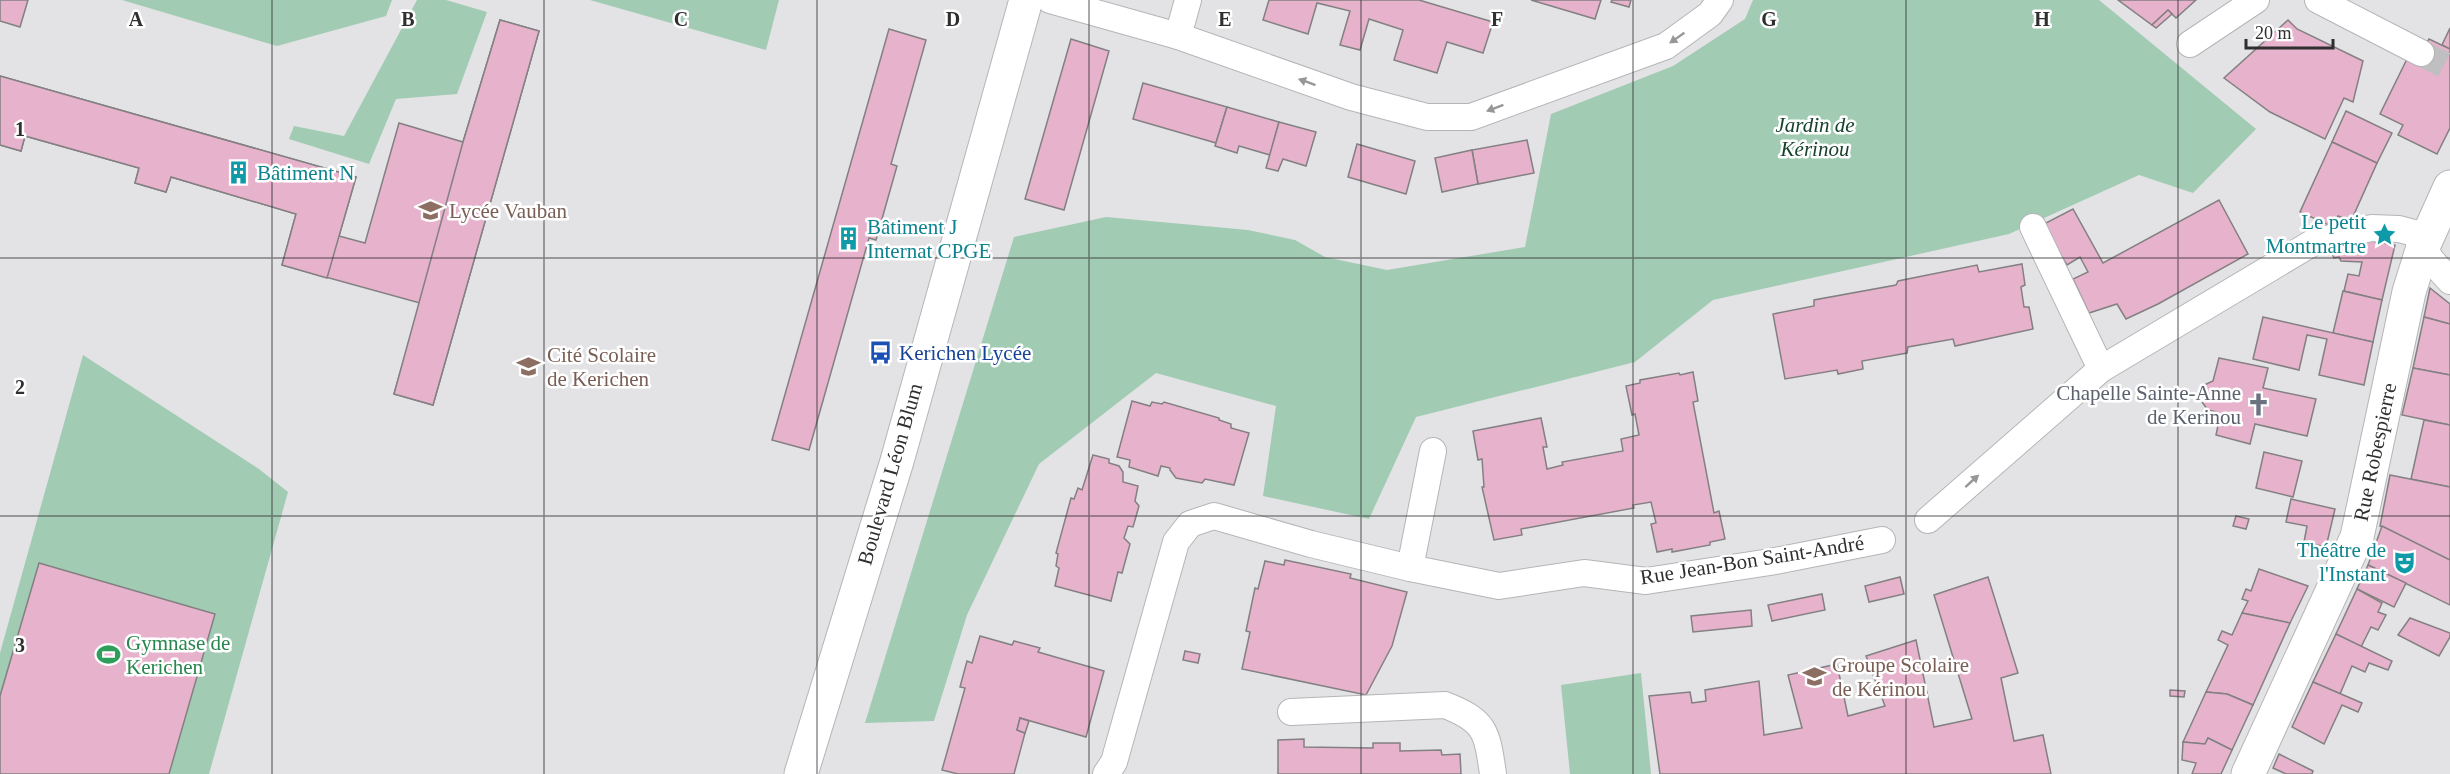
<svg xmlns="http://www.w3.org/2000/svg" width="2450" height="774" font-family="'Times New Roman',serif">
  <rect width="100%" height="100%" fill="#e3e3e6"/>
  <g fill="#a1cbb3">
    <polygon points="122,0 392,0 386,16 277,46"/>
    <polygon points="417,0 446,0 487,12 457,94 396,99 369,164 289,139 294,126 344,136"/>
    <polygon points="590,0 779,0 766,50"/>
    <polygon points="1753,0 2099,0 2256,129 2193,193 2139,175 2009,234 1713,300 1635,362 1416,417 1369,519 1263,496 1276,406 1156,373 1039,464 967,615 934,721 865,723 1014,237 1106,217 1248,230 1295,240 1325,257 1387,270 1525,247 1551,114 1673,66 1745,19"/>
    <polygon points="83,355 259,469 288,492 209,774 0,774 0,653"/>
    <polygon points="1641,673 1651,774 1570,774 1561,685"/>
  </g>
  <g fill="#e7b2cc" stroke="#838081" stroke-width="1.5">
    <polygon points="0,0 28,0 20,27 0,21"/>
    <polygon points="1269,0 1419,0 1493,22 1483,53 1447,42 1437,73 1394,60 1403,30 1369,19 1360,50 1340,45 1350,11 1317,3 1308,34 1263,20"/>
    <polygon points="1531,0 1601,0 1595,19"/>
    <polygon points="1612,0 1631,0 1629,7 1611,2"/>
    <polygon points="2118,0 2196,0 2176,18 2168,10 2152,25"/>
    <polygon points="2168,10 2172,14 2156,28 2152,25"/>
    <polygon points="500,20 539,31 433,405 394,394 420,303 282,265 296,214 171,177 166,192 135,183 139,168 25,136 21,151 0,145 0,76 356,177 339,236 365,243 399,123 463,142"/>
    <polygon points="500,20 539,31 433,405 394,394 463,142"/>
    <polygon points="2288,20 2297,29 2363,61 2353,102 2344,98 2325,139 2270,112 2224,78"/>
    <polygon points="2450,28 2450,49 2442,45"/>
    <polygon points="889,29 926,40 891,164 897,166 876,240 869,238 809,450 772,440"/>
    <polygon points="1071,39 1109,51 1064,210 1025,199"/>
    <polygon points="2429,39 2450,49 2450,128 2437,154 2398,135 2403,125 2380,114 2407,59 2416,63"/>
    <polygon points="0,76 356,177 327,278 282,265 296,214 171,177 166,192 135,183 139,168 25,136 21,151 0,145"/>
    <polygon points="1143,83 1227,107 1216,143 1133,119"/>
    <polygon points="1227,107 1279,122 1270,155 1239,146 1237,153 1215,146"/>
    <polygon points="2346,111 2392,133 2377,163 2332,142"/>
    <polygon points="1279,122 1316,132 1306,166 1283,159 1278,171 1266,168"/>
    <polygon points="1527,140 1534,173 1478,184 1472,150"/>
    <polygon points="2332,142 2377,163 2351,221 2338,216 2333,227 2300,212"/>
    <polygon points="1357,144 1415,161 1406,194 1348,177"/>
    <polygon points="1472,150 1478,184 1442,192 1435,158"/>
    <polygon points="2219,200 2248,254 2158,304 2126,319 2117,304 2089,313 2073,279 2088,272 2080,257 2067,265 2042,225 2073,209 2103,263"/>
    <polygon points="2365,240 2395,245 2382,300 2344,291 2348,274 2359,276 2362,262 2341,261 2339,257 2334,258 2330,250"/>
    <polygon points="2022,264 2025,285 2021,287 2024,307 2029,307 2033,329 1955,346 1953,339 1908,347 1907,353 1862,361 1863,369 1838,374 1837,370 1785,379 1773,314 1814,306 1814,300 1896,285 1898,281 1977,265 1979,272"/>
    <polygon points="2430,288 2450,304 2450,324 2424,317"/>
    <polygon points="2343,291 2382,300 2373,342 2333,333"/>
    <polygon points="2263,317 2373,342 2364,385 2319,375 2327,339 2307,335 2299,370 2253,359"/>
    <polygon points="2424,317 2450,324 2450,375 2413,368"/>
    <polygon points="2219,358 2268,368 2263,388 2316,399 2307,436 2255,424 2250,444 2216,435 2220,416 2217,416 2217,412 2208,410 2199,398 2202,386 2213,381"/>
    <polygon points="2413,368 2450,375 2450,425 2402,415"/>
    <polygon points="1693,372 1698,401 1693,402 1714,513 1719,511 1725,539 1710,542 1710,545 1672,552 1672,549 1657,552 1651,524 1656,523 1651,502 1633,505 1634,508 1521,529 1522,535 1494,540 1482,487 1484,487 1482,459 1478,460 1473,431 1541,418 1547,447 1543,447 1547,469 1563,465 1562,462 1623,451 1621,439 1639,435 1635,414 1632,415 1626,386 1640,383 1640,380 1679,373 1680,375"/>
    <polygon points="1132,401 1150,406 1152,402 1162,404 1164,402 1219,418 1219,420 1231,424 1231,428 1249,433 1234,485 1205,479 1202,483 1176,478 1170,470 1170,468 1161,466 1158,476 1129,467 1130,460 1117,457"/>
    <polygon points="2424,420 2450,425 2450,487 2411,479"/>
    <polygon points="2264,452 2302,461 2293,497 2256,488"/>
    <polygon points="1093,455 1109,459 1109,463 1119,466 1123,472 1123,482 1138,486 1135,501 1139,506 1133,527 1128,526 1124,538 1130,544 1122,573 1118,572 1111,601 1055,586 1059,568 1056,566 1058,554 1056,553 1071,498 1074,499 1078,488 1082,490"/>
    <polygon points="2390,475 2450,487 2450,560 2380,526"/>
    <polygon points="2291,499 2335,509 2326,547 2304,542 2307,526 2286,522"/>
    <polygon points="2236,516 2249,519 2246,529 2233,526"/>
    <polygon points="2382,526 2450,560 2450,605 2368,565"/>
    <polygon points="1285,560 1351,574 1350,578 1407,592 1392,646 1366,695 1242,669 1250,632 1246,631 1255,588 1258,589 1265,561 1284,565"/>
    <polygon points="39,563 215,614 169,774 0,774 0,696"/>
    <polygon points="2368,565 2406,583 2394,607 2357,589"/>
    <polygon points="2259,569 2308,586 2290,623 2242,613 2248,601 2242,599 2246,589 2251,591"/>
    <polygon points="1900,577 1904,594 1869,602 1865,586"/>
    <polygon points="1988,577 2018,673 2001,678 2014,741 2043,735 2051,774 1660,774 1649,696 1690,692 1692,703 1706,701 1705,690 1759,681 1764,735 1802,728 1788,675 1837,664 1848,716 1885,706 1866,656 1916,640 1934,727 1972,719 1934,595"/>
    <polygon points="2357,589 2382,603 2378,612 2386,615 2378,630 2371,627 2361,647 2336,634"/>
    <polygon points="1822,594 1825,610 1772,621 1768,605"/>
    <polygon points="1751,610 1752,626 1693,632 1691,616"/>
    <polygon points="2242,613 2290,623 2253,705 2227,694 2206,692 2228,645 2218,640 2222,631 2232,635"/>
    <polygon points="2410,618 2450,633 2450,637 2439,656 2398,635"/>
    <polygon points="2336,634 2392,661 2388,670 2369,663 2365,672 2352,666 2340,694 2313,682"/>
    <polygon points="980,636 1012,645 1014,641 1040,648 1038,652 1104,671 1086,737 1020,718 1017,730 1025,733 1014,774 958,774 942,770 965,688 960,687 967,661 972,663"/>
    <polygon points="1185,651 1200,654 1198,663 1183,660"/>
    <polygon points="2313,682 2362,703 2358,712 2342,705 2324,744 2292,727"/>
    <polygon points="2170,690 2185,691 2184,697 2170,696"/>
    <polygon points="2206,692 2227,694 2253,705 2232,750 2208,738 2205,744 2183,742"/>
    <polygon points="1020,718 1029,721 1025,733 1017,730"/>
    <polygon points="2208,738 2232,750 2221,774 2192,774 2196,763 2182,760 2183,742 2205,744"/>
    <polygon points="1304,739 1304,747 1373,748 1373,743 1400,743 1400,751 1441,750 1442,755 1460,754 1461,774 1278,774 1278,740"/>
    <polygon points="2279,754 2313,771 2312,774 2286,774 2273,768"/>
  </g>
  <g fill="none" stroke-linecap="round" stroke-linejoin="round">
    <polyline stroke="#bfbfc2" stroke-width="26" stroke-dasharray="26 13" stroke-linecap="butt" points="2421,53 2450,68"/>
    <defs>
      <g id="street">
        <polyline points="1050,0 1178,36 1351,97 1427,117 1471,117 1666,46 1710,14 1720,0"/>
        <polyline points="2318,0 2421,53"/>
        <polyline points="1178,36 1188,0"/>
        <polyline points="2190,44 2256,0"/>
        <polyline points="2033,227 2101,369"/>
        <polyline points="1928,520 2101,369 2314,242 2371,228 2399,229 2414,233 2432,261 2450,281"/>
        <polyline points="1410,568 1433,451"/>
        <path d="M1291,712L1445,705C1486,721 1487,732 1493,774"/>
        <polyline points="1106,774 1114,762 1176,542 1190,524 1214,516 1311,544 1410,568 1499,586 1584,573 1646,581 1770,562 1882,540"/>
      </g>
      <g id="secondary">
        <polyline points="801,774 897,461 1026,0"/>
        <polyline points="2248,774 2357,537 2409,292 2423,247 2450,187"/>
      </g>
    </defs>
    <use href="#street" stroke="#b5b5b8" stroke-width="28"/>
    <use href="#secondary" stroke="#b5b5b8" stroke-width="35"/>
    <use href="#street" stroke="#fff" stroke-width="26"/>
    <use href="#secondary" stroke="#fff" stroke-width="33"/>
  </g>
  <defs><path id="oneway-solid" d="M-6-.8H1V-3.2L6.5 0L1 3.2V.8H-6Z" transform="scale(1.5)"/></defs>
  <g fill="#979798">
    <use href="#oneway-solid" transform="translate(1677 38) rotate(145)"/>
    <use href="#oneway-solid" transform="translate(1307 82) rotate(-160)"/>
    <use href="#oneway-solid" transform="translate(1495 108) rotate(159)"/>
    <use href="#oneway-solid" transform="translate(1972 481) rotate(-42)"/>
  </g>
  <path fill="none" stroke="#2f2f30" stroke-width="1.5" stroke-opacity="0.55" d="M272,0V774M544,0V774M817,0V774M1089,0V774M1361,0V774M1633,0V774M1906,0V774M2178,0V774M0,258H2450M0,516H2450"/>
  <defs>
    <symbol id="building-bare" viewBox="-9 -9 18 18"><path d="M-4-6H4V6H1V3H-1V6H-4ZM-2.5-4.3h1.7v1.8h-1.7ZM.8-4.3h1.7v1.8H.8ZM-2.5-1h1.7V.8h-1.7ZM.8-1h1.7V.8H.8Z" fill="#0f9aa8" stroke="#fff" stroke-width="2.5" paint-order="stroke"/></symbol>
    <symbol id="school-bare" viewBox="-9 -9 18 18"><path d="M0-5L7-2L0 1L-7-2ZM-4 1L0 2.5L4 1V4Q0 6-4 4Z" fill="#8d6e63" stroke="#fff" stroke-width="2.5" paint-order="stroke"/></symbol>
    <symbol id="sight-bare" viewBox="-9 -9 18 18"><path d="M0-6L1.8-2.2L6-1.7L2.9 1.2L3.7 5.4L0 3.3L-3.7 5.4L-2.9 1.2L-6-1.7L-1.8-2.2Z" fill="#0f9aa8" stroke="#fff" stroke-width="2.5" paint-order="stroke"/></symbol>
    <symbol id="bus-bare" viewBox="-9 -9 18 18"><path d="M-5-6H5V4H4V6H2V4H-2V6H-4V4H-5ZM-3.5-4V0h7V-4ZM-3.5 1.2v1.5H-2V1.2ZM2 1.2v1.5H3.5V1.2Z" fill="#1a4fb4" stroke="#fff" stroke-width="2.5" paint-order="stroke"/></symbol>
    <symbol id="church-bare" viewBox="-9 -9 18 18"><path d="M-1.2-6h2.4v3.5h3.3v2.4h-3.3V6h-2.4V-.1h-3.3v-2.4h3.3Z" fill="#6b7280" stroke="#fff" stroke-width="2.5" paint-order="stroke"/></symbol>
    <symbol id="theatre-bare" viewBox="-9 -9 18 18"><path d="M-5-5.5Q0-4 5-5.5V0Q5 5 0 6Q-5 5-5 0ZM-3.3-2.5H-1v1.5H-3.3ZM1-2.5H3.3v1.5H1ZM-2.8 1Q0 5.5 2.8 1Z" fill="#0f9aa8" stroke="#fff" stroke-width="2.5" paint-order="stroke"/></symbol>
    <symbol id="stadium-bare" viewBox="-9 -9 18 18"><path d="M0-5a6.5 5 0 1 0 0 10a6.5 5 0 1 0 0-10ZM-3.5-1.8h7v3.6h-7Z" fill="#2e9e5b" stroke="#fff" stroke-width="2.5" paint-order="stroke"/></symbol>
  </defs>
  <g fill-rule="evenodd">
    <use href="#building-bare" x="222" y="156" width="33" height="33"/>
    <use href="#school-bare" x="414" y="194" width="33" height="33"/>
    <use href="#sight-bare" x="2368" y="218" width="33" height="33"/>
    <use href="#building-bare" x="832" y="222" width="33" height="33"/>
    <use href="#bus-bare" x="864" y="336" width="33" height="33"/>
    <use href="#school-bare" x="512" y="350" width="33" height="33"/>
    <use href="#church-bare" x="2242" y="388" width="33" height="33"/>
    <use href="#theatre-bare" x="2388" y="546" width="33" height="33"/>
    <use href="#stadium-bare" x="92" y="638" width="33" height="33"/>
    <use href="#school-bare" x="1798" y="660" width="33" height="33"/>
  </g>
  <g text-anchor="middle" stroke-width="5" stroke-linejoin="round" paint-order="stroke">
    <g font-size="21" font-style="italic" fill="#18422e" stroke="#fff">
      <text x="1815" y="132">Jardin de<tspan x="1815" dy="24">Kérinou</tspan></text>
    </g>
    <g font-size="21" fill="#0d838f" stroke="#fff" text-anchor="start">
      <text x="257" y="180">Bâtiment N</text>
      <text x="2366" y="229" text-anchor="end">Le petit<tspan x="2366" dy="24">Montmartre</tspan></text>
      <text x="867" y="234">Bâtiment J<tspan x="867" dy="24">Internat CPGE</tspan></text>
      <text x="2386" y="557" text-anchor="end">Théâtre de<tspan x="2386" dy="24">l'Instant</tspan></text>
    </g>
    <g font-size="21" fill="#785e54" stroke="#fff" text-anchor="start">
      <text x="449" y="218">Lycée Vauban</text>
      <text x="547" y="362">Cité Scolaire<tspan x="547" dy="24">de Kerichen</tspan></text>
      <text x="1832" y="672">Groupe Scolaire<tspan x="1832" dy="24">de Kérinou</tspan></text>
    </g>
    <g font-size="21" fill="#164399" stroke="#fff" text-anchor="start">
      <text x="899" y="360">Kerichen Lycée</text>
    </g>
    <g font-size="21" fill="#5b616d" stroke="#fff" text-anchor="end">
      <text x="2241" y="400">Chapelle Sainte-Anne<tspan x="2241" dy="24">de Kerinou</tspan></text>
    </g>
    <g font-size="21" fill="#2f2f30" stroke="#fff">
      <text transform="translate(2375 452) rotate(-78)" y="7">Rue Robespierre</text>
      <text transform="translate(890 474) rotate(-74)" y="7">Boulevard Léon Blum</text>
      <text transform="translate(1752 560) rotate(-9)" y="7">Rue Jean-Bon Saint-André</text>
    </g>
    <g font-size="21" fill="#27864d" stroke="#fff" text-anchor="start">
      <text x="126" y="650">Gymnase de<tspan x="126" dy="24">Kerichen</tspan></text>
    </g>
  </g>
  <g font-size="20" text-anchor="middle" font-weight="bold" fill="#2f2f30" stroke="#fff" stroke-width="5" stroke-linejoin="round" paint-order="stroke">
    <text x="136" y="26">A</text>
    <text x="408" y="26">B</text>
    <text x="681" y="26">C</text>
    <text x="953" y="26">D</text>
    <text x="1225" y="26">E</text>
    <text x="1497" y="26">F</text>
    <text x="1769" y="26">G</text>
    <text x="2042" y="26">H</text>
    <text x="20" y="136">1</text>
    <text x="20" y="394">2</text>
    <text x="20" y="652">3</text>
  </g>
  <path d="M2246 39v9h87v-9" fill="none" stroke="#2f2f30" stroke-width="3"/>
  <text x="2255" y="39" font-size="18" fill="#2f2f30" stroke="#ffffff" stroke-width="4.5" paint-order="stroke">20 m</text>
</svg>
